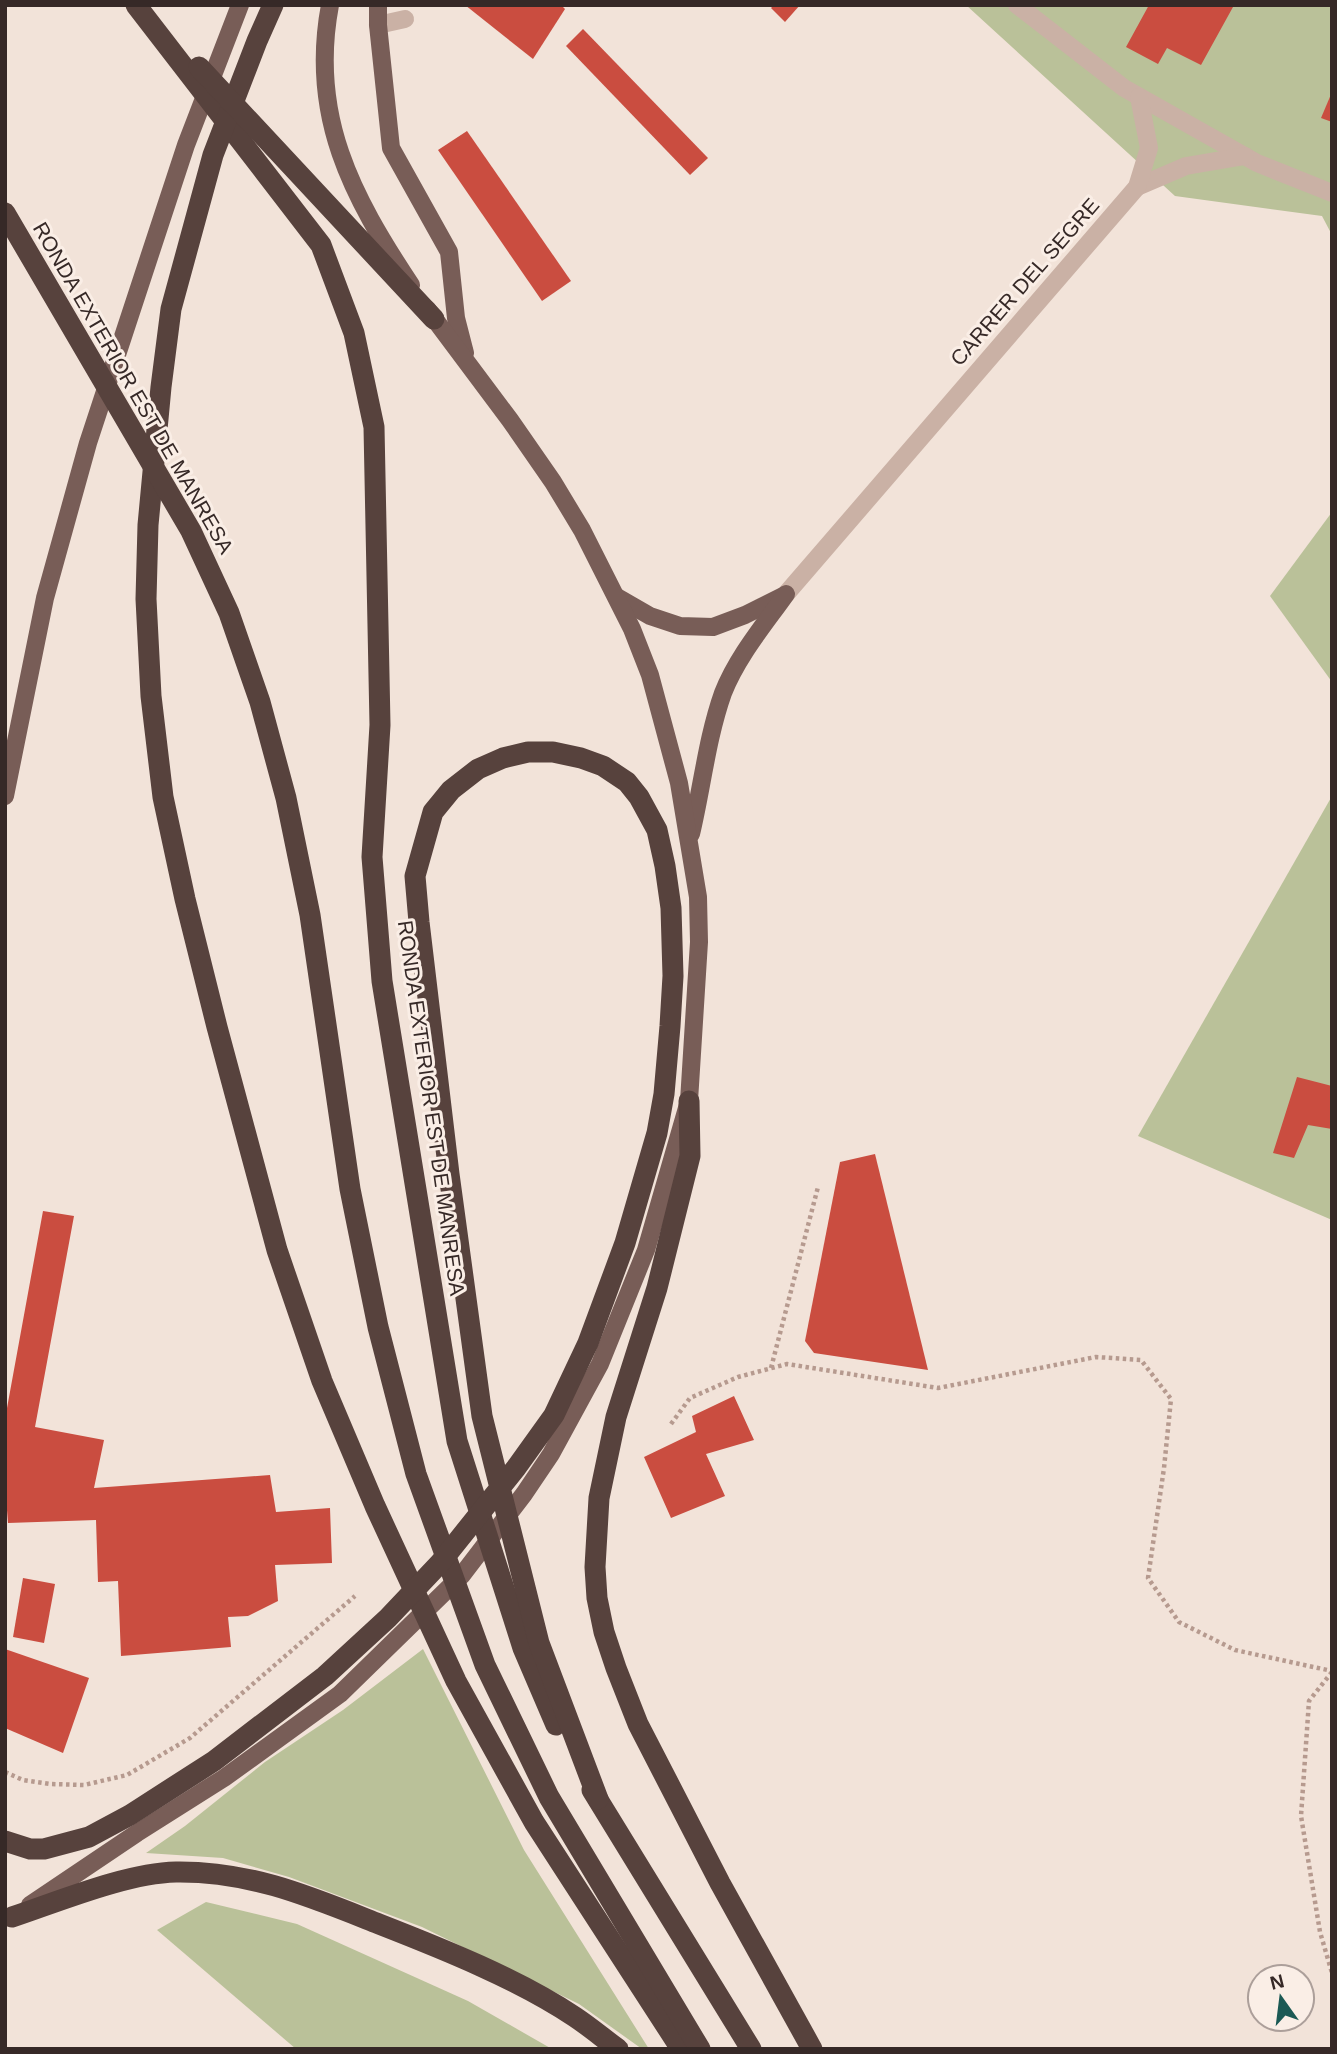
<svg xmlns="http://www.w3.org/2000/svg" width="1337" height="2054" font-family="Arial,sans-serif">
  <rect width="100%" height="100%" fill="#f2e3d9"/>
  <g fill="#bac199">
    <polygon points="966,5 1332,5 1332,235 1322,216 1175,196"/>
    <polygon points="1332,512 1332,682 1270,596"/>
    <polygon points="1332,796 1332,1220 1138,1136"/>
    <polygon points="423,1649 524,1850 649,2049 642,2049 579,2004 422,1927 289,1877 223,1858 146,1853 185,1826 265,1762 343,1710"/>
    <polygon points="206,1902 297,1924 468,2001 552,2049 296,2049 157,1930"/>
  </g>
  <g fill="#ca4d40">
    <polygon points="465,5 561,5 565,9 533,59"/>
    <polygon points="774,5 800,5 785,22 771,8"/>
    <polygon points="1149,5 1230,5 1233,7 1201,65 1167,48 1158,64 1126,47"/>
    <polygon points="583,29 708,158 690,175 566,46"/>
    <polygon points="1332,92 1332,122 1321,118"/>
    <polygon points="467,131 571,281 542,301 438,150"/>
    <polygon points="1297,1077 1332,1086 1332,1129 1308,1125 1294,1158 1273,1153"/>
    <polygon points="875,1154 928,1370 814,1353 805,1341 840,1162"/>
    <polygon points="43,1211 74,1216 35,1427 104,1440 94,1488 270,1475 276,1512 330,1508 332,1563 275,1565 278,1601 248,1616 228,1617 231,1647 121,1656 118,1581 98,1582 96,1520 8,1523 5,1485 5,1419"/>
    <polygon points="734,1396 754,1440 706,1454 725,1496 671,1518 644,1457 696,1432 692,1416"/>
    <polygon points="23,1578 55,1584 44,1643 13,1637"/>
    <polygon points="5,1649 89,1678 63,1753 5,1728"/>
  </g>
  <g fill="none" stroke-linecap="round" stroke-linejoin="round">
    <g stroke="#b69a8f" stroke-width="4.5" stroke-dasharray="3.5 3.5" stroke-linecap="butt">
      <polyline points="771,1368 818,1187"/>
      <polyline points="671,1424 690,1398 738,1377 787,1364 938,1388 1096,1357 1141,1360 1171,1399 1164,1468 1148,1578 1179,1622 1235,1650 1332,1671"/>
      <polyline points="1332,1672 1309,1701 1301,1816 1320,1932 1332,1973"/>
      <polyline points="5,1772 23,1780 50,1784 84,1785 127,1775 190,1738 355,1596"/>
    </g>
    <g stroke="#cab1a5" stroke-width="18">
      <polyline points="1017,5 1124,88 1257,163 1332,193"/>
      <polyline points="378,25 405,19"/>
      <polyline points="1137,187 1186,166 1245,156"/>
      <polyline points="786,594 1137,187 1149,148 1139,97"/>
    </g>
    <g stroke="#785d57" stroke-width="18">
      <path d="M330,5C309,116 352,196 411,285"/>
      <polyline points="378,5 378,25 391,148 449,252 456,318 465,353"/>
      <polyline points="617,597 650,616 680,626 713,627 745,615 783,596"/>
      <polyline points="5,796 45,598 88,443 186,145 240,5"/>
      <path d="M691,834C702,788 707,738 723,693C737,657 764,625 786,594"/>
      <polyline points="30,1905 137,1833 224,1778 340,1694 462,1575 524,1494 551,1454 600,1364 646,1250 689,1101 699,942 698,897 679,783 650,675 632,629 582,530 553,482 510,420 427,309"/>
    </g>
    <g stroke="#57423d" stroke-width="21">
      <polyline points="136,5 321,245 354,333 374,427 380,725 372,857 382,981 457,1441 523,1648 556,1725"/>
      <polyline points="273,5 257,41 213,155 171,309 161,387 148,525 146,599 151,696 163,797 185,899 217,1027 277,1250 322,1381 375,1506 456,1681 534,1822 681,2049"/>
      <polyline points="199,67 434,319"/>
      <polyline points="5,213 191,531 229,613 260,702 286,798 310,915 350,1189 378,1327 416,1474 485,1665 549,1797 700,2049"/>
      <polyline points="689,1101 690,1156 657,1288 616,1417 599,1498 595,1567 597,1598 604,1632 616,1668 638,1724 720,1883 812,2049"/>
      <polyline points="592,1790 751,2049"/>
      <polyline points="5,1841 30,1849 44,1849 89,1837 130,1815 214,1761 325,1676 388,1618 440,1563 516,1468 554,1415 588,1343 625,1243 657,1133 664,1094 670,1026 673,976 671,908 665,866 657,830 639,797 627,782 603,766 581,758 553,752 528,752 503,758 478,769 451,790 433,812 415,876 419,922 449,1174 482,1416 539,1643 598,1799"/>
      <path d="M12,1917C60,1901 127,1873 176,1872C251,1871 311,1897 379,1924C443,1949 518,1979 575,2017C590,2027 603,2038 618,2049"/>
    </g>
  </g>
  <g text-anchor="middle" stroke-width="6" stroke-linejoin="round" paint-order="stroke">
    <g font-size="21" fill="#362927" stroke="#faeee6">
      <text transform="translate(1025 282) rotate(-49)" y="7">CARRER DEL SEGRE</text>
      <text transform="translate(133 388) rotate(60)" y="7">RONDA EXTERIOR EST DE MANRESA</text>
      <text transform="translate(431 1108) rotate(82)" y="7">RONDA EXTERIOR EST DE MANRESA</text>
    </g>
  </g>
  <rect width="1337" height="2054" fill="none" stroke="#362927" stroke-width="14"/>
  <g transform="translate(1281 1998) rotate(346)"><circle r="33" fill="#faeee6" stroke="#ac9f9a" stroke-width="2"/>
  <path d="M0-5L12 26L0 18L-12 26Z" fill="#1b5954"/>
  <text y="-10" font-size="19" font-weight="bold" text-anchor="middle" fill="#362927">N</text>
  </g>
</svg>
